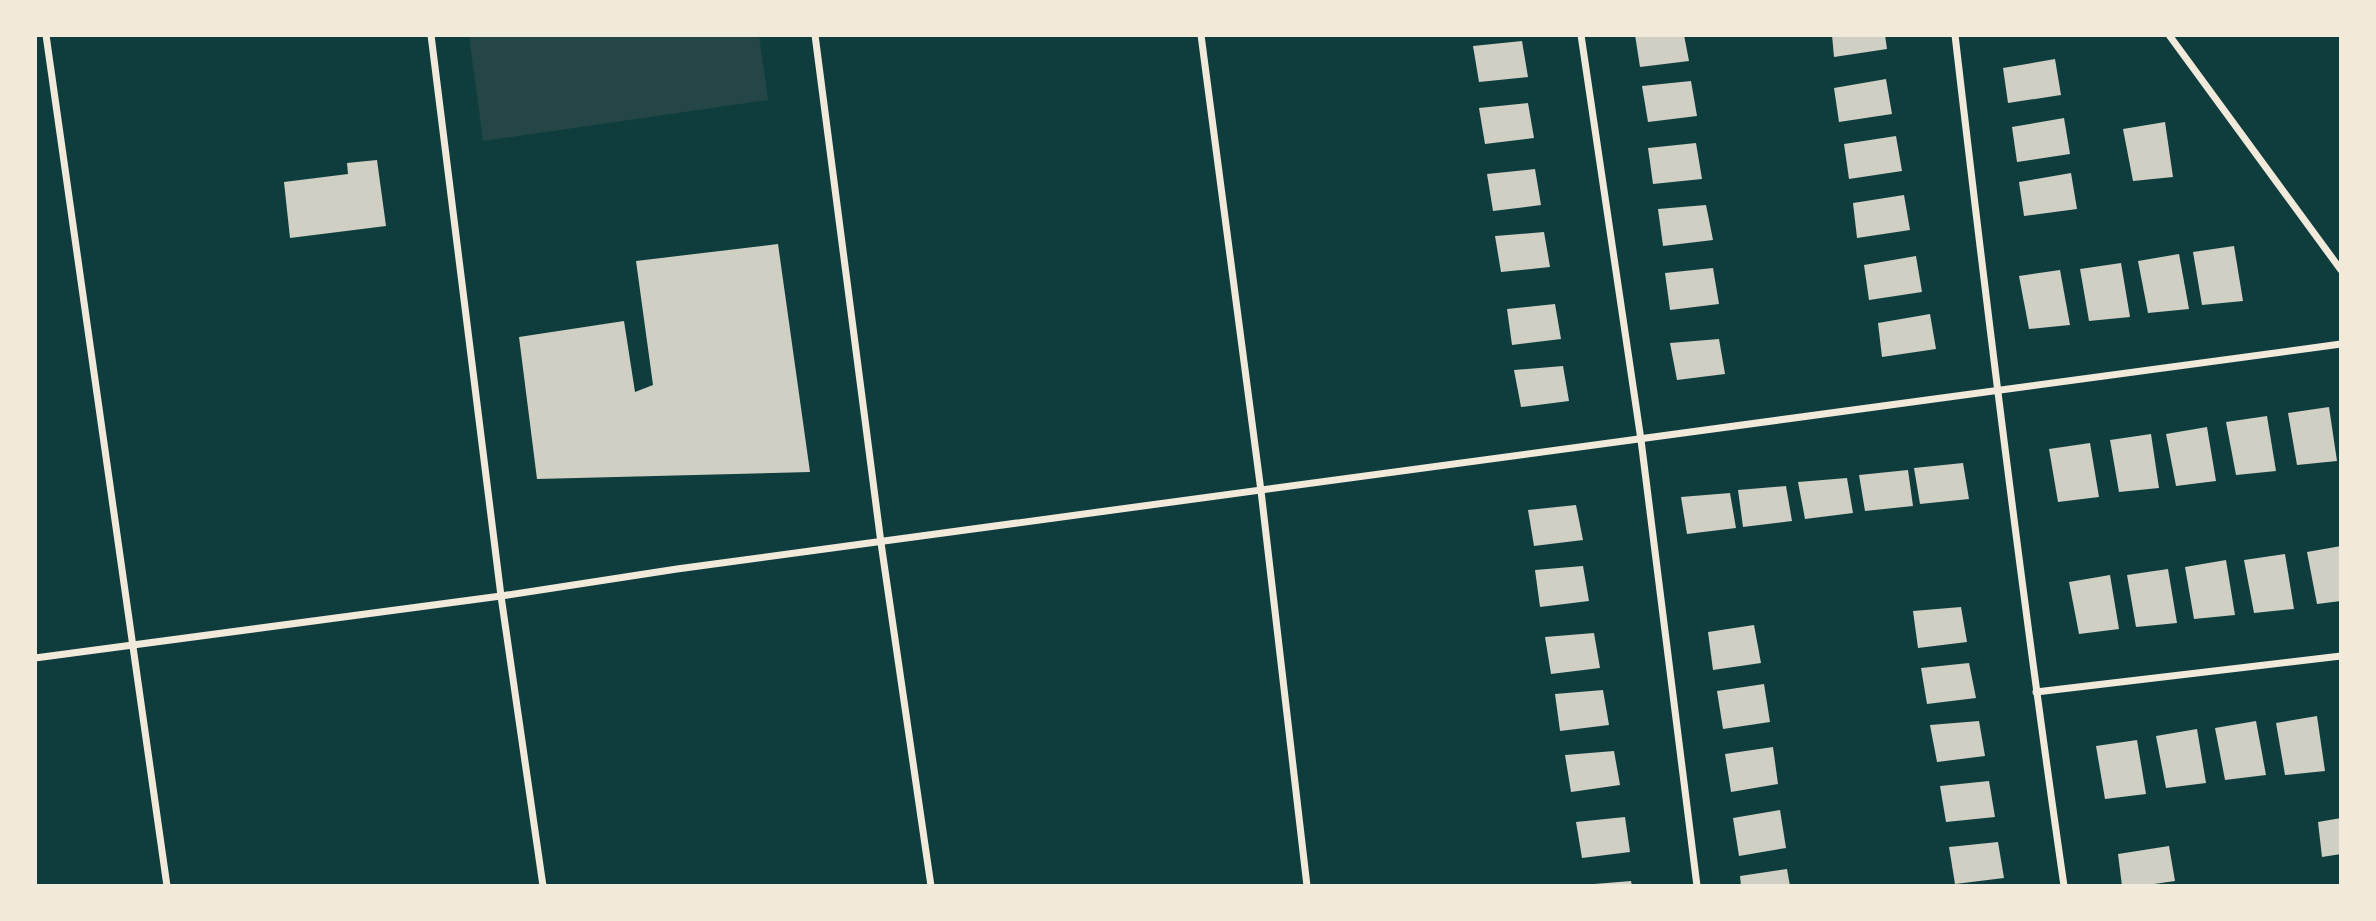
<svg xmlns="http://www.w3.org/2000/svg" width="2376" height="921" font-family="Montserrat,sans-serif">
  <rect width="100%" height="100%" fill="#0f3d3e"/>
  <polygon fill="#244646" points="469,35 759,35 768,100 483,141"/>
  <g fill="#cfcfc3">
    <polygon points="1635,35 1684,35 1689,61 1640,67"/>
    <polygon points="1832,35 1885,35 1887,49 1834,57"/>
    <polygon points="1522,41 1528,77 1479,82 1473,46"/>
    <polygon points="2055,59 2061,95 2008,103 2003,68"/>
    <polygon points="1886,79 1892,114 1839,122 1834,88"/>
    <polygon points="1691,81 1697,116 1648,122 1642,86"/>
    <polygon points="1528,103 1534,138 1485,144 1479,108"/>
    <polygon points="2064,118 2070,154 2017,162 2012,127"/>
    <polygon points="2165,122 2173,177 2133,181 2123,129"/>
    <polygon points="1896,136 1902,171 1849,179 1844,144"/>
    <polygon points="1696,143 1702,179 1653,184 1648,148"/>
    <polygon points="377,160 386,226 290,238 284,182 348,174 347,163"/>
    <polygon points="1535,169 1541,205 1493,211 1487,174"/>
    <polygon points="2071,173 2077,209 2024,216 2019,182"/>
    <polygon points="1904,195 1910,230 1857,238 1853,203"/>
    <polygon points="1706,205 1713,240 1663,246 1658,209"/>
    <polygon points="1544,232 1550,267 1501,272 1495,236"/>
    <polygon points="778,244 810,472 537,479 519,337 624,321 635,392 653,385 636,261"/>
    <polygon points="2234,246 2243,301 2202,305 2193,252"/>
    <polygon points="2179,254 2189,309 2148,313 2138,261"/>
    <polygon points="1916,256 1922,292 1869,300 1864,265"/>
    <polygon points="2121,263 2130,317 2089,321 2080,269"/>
    <polygon points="1713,268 1719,304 1670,310 1665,273"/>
    <polygon points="2060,270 2070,325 2029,329 2019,276"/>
    <polygon points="1555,304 1561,339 1512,345 1507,309"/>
    <polygon points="1930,314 1936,349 1882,357 1878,323"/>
    <polygon points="1719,339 1725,374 1677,380 1670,343"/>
    <polygon points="1563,366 1569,401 1521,407 1514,370"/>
    <polygon points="2329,407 2337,461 2297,465 2288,413"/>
    <polygon points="2267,416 2276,471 2236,475 2226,422"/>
    <polygon points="2207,427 2216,481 2176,486 2166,434"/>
    <polygon points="2151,434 2159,488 2119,492 2110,440"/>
    <polygon points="2090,443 2099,497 2058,502 2049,449"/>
    <polygon points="1963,463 1969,499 1920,504 1914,468"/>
    <polygon points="1908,470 1913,506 1865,511 1859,475"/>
    <polygon points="1847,478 1853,513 1805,519 1798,482"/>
    <polygon points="1786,486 1792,521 1743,527 1738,490"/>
    <polygon points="1730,493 1736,528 1687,534 1681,497"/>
    <polygon points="1576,505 1583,540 1534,546 1528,510"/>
    <polygon points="2341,546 2341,601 2317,604 2307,552"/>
    <polygon points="2285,554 2294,609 2254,613 2244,560"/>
    <polygon points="2226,560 2235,615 2194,619 2185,567"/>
    <polygon points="1583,566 1589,601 1540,607 1535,570"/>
    <polygon points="2168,569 2177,623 2136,627 2127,575"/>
    <polygon points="2110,575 2119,629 2079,634 2069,582"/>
    <polygon points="1961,607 1967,642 1918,648 1913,611"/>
    <polygon points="1754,625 1761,663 1713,670 1708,632"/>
    <polygon points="1594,633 1600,668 1551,674 1545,637"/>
    <polygon points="1969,663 1976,698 1927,704 1921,668"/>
    <polygon points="1764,684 1770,722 1723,729 1717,691"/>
    <polygon points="1603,690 1609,725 1560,731 1555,694"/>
    <polygon points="2317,716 2325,771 2285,775 2276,723"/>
    <polygon points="1979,721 1985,756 1937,762 1930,725"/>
    <polygon points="2256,721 2266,775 2225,780 2215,728"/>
    <polygon points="2197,729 2206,783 2166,788 2156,736"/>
    <polygon points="2137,740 2146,794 2105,799 2096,746"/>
    <polygon points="1773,747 1778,784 1731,792 1725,754"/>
    <polygon points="1614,751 1620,785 1571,792 1565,755"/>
    <polygon points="1989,781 1995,817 1946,822 1940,786"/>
    <polygon points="1780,810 1786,848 1739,856 1733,818"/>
    <polygon points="1625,817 1630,852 1582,858 1576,822"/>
    <polygon points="2341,818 2341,854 2322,857 2318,822"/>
    <polygon points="1998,842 2004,878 1955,884 1949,847"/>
    <polygon points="2169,846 2175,881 2140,886 2122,886 2118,854"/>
    <polygon points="1787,869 1790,886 1741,886 1740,876"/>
    <polygon points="1631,881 1632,886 1594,886 1594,884"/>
  </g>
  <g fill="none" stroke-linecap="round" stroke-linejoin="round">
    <g stroke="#f1e9da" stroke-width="7">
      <polyline points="46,35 167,886"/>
      <polyline points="431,35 501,596 543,886"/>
      <polyline points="815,35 881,543 931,886"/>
      <polyline points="1201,35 1261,491 1307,886"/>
      <polyline points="1581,35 1641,440 1697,886"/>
      <path d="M1955,35C1988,319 2023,603 2064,886"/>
      <polyline points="2169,35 2341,270"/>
      <polyline points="35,658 501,596 677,569 2341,344"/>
      <polyline points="2036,692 2341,656"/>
    </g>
  </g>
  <rect width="2376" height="921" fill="none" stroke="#f1e9da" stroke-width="74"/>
</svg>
